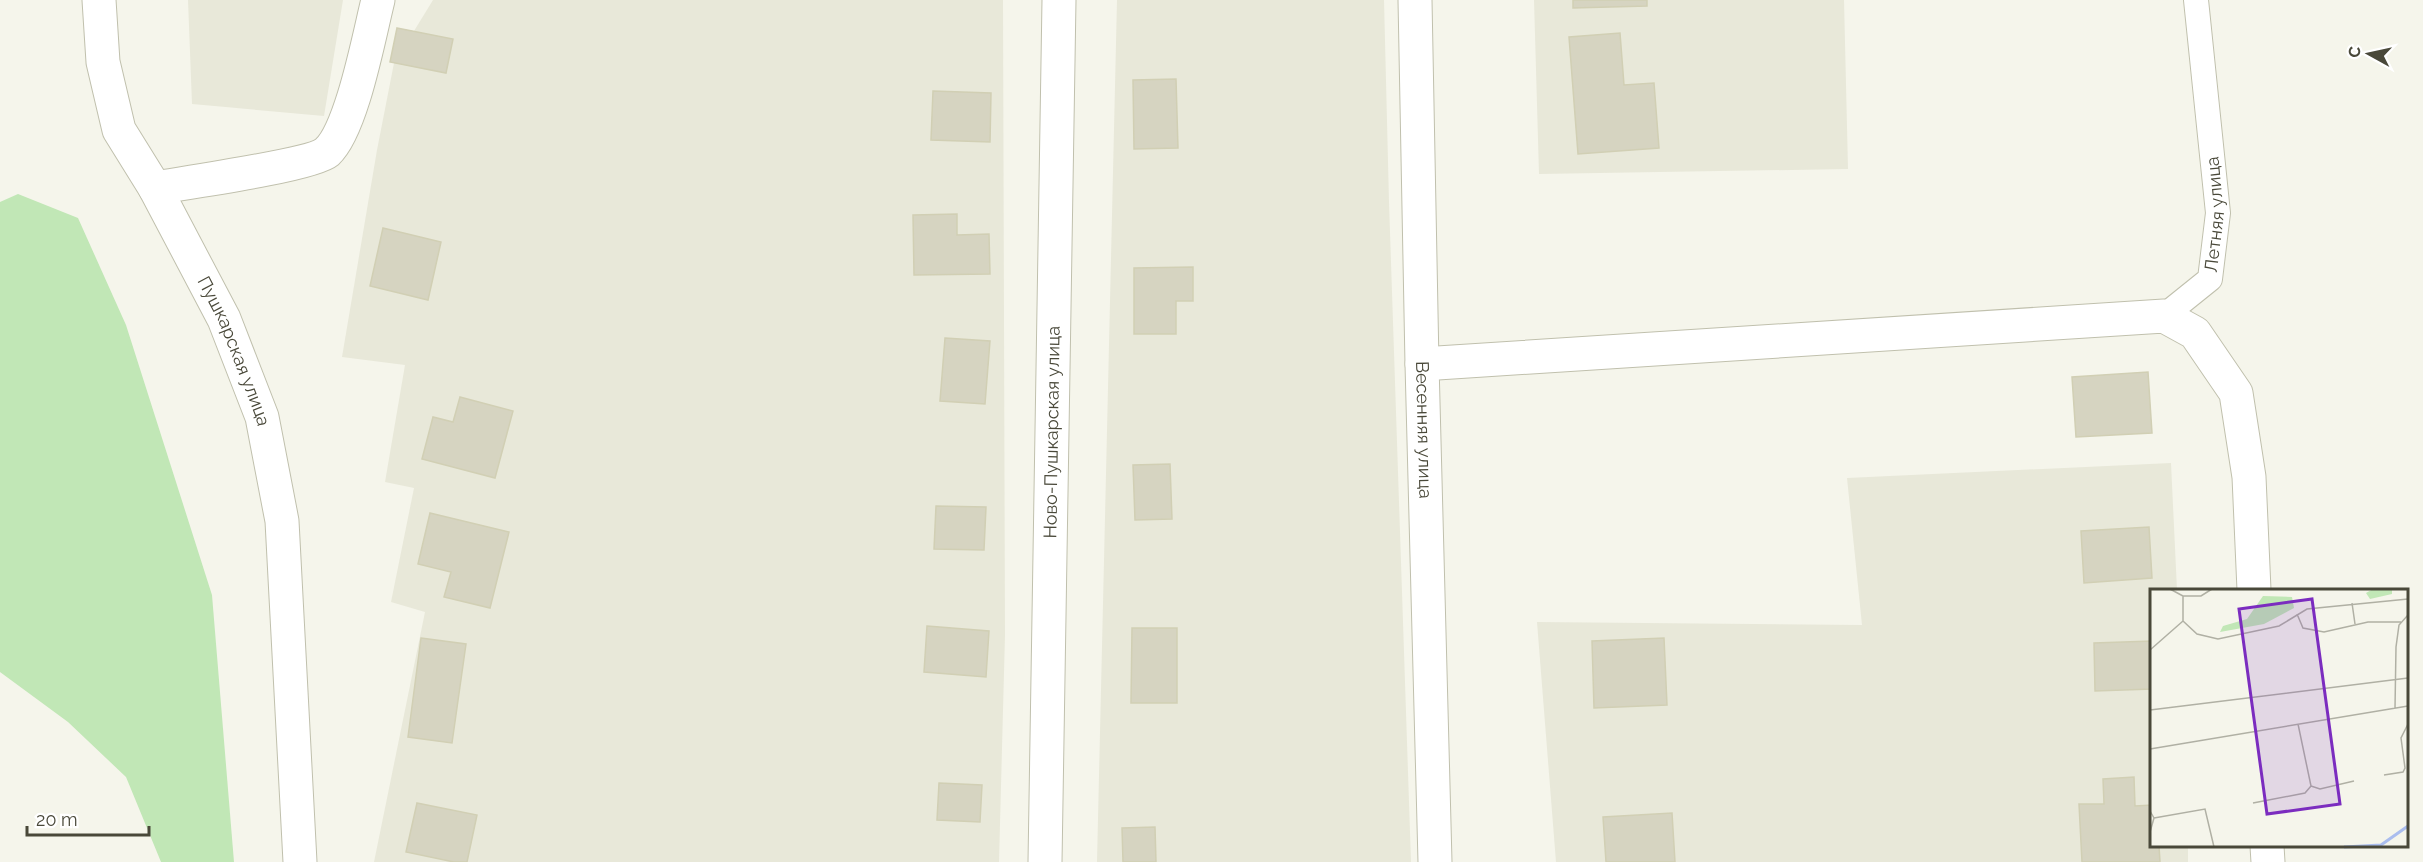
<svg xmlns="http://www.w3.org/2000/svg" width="2423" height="862" font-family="Raleway,sans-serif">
  <rect width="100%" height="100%" fill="#f5f5eb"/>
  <g fill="#e8e8d9">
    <polygon points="188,0 343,0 324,116 192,104"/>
    <polygon points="433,0 1003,0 1005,635 999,862 374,862 425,612 391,602 414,488 385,482 405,365 342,357 377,150 394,63 397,28 414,31"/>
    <polygon points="1117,0 1384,0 1389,202 1411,862 1097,862"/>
    <polygon points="1534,0 1844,0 1848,169 1539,174"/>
    <polygon points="2171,463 2177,590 2152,590 2152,846 2188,846 2188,862 1556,862 1537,622 1862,625 1847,478"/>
  </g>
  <polygon fill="#c1e7b6" points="18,194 78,218 126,325 212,595 234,862 161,862 126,777 68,722 0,672 0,202"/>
  <g fill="#d6d4c1" stroke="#d1cfb4" stroke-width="1.5">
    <polygon points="1573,0 1647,0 1647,6 1573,8"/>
    <polygon points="397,28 453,39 446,73 390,62"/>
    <polygon points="1620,33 1624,85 1654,83 1659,148 1578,154 1569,37"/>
    <polygon points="1176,79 1178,148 1134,149 1133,80"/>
    <polygon points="933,91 991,93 990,142 931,140"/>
    <polygon points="957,214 957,235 989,234 990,274 914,275 913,215"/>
    <polygon points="383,228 441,242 428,300 370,286"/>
    <polygon points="1193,267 1193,301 1176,301 1176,334 1134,334 1134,268"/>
    <polygon points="945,338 990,341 985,404 940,401"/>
    <polygon points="2148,372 2152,433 2076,437 2072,377"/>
    <polygon points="460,397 513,411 495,478 422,459 433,417 453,422"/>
    <polygon points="1170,464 1172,519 1135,520 1133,465"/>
    <polygon points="936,506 986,507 984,550 934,549"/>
    <polygon points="430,513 509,532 490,608 444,597 451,572 418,564"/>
    <polygon points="2149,527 2152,578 2084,583 2081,531"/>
    <polygon points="927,626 989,631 986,677 924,672"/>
    <polygon points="1132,628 1177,628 1177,703 1131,703"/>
    <polygon points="421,638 466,644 452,743 408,737"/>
    <polygon points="1664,638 1667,705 1594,708 1592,641"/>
    <polygon points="2152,641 2152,689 2095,691 2094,643"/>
    <polygon points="2134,777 2135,806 2152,805 2152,846 2159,846 2160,862 2082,862 2079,804 2104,804 2103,779"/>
    <polygon points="939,783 982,785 980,822 937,820"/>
    <polygon points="417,803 477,815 467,862 454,862 406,852"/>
    <polygon points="1672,813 1675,862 1606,862 1603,817"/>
    <polygon points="1155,827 1156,862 1123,862 1122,828"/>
  </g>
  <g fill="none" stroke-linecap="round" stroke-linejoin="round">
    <defs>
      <g id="lane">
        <path id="s1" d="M2164,316L2210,279L2218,213L2196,0"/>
      </g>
      <g id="street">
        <path id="s2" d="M99,0L103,62L119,130L155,188L224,319L262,417L282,521L300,862"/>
        <path id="s3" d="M1415,0L1422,364L1435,862"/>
        <path d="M155,188C183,183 312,165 327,152C352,129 369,36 378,0"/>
        <polyline points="1422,364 2164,316 2195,333 2236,393 2249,477 2254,590"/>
        <polyline points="2267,846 2268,862"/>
        <path id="s4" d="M1045,862L1059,0"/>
      </g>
    </defs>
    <use href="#lane" stroke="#c0c0ad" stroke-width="26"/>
    <use href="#street" stroke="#c0c0ad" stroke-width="35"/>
    <use href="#lane" stroke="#fff" stroke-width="24"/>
    <use href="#street" stroke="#fff" stroke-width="33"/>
  </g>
  <g text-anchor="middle" stroke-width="4.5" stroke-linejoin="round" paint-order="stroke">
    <g font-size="18" fill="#494839" stroke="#fff">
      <text dy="6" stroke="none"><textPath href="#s1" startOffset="124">Летняя улица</textPath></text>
      <text dy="6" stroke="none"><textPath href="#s2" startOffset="382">Пушкарская улица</textPath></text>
      <text dy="6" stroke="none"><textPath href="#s4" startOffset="430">Ново-Пушкарская улица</textPath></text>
      <text dy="6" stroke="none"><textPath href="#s3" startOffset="430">Весенняя улица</textPath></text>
    </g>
  </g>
  <g transform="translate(2150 589)">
    <rect width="258" height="258" fill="#f5f5eb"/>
    <path d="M223,0H242V5L220,10L216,4ZM113,7L142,8L144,19L114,35L70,43L73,37L97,30Z" fill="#c1e7b6"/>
    <path fill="none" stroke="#aabdee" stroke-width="3" d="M194,258L231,256L258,237"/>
    <path fill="none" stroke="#b0b0a4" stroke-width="1.5" d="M20,0L33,7V32M33,7H51L62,0M202,14L205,35M147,25L153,39L174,43L218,33H251M33,32L47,45L68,50L129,37L157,20L258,10M0,61L33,32M245,119L246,58L249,36L258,26M0,121L258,89M148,135L161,197M0,160L258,117M234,186L253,183L255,179L251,149L258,135M161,197L170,200L204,192M103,214L155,204L161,197M0,222L4,229L0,243M4,229L55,220L64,258"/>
    <path fill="#7b2cbf" fill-opacity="0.15" stroke="#7b2cbf" stroke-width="3" d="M162,10L190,215L117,225L89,20Z"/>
    <rect width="258" height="258" fill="none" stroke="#494839" stroke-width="3"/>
  </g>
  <g transform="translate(2369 54) rotate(278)" stroke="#ffffff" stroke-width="4.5" paint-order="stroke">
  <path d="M0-4.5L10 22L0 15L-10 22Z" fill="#494839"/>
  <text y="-9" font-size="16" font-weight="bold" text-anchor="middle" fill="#494839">С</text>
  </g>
  <path d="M27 826v9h122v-9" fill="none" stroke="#494839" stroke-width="3"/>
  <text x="36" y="826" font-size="18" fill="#494839" stroke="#ffffff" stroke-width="4.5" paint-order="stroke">20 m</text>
</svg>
